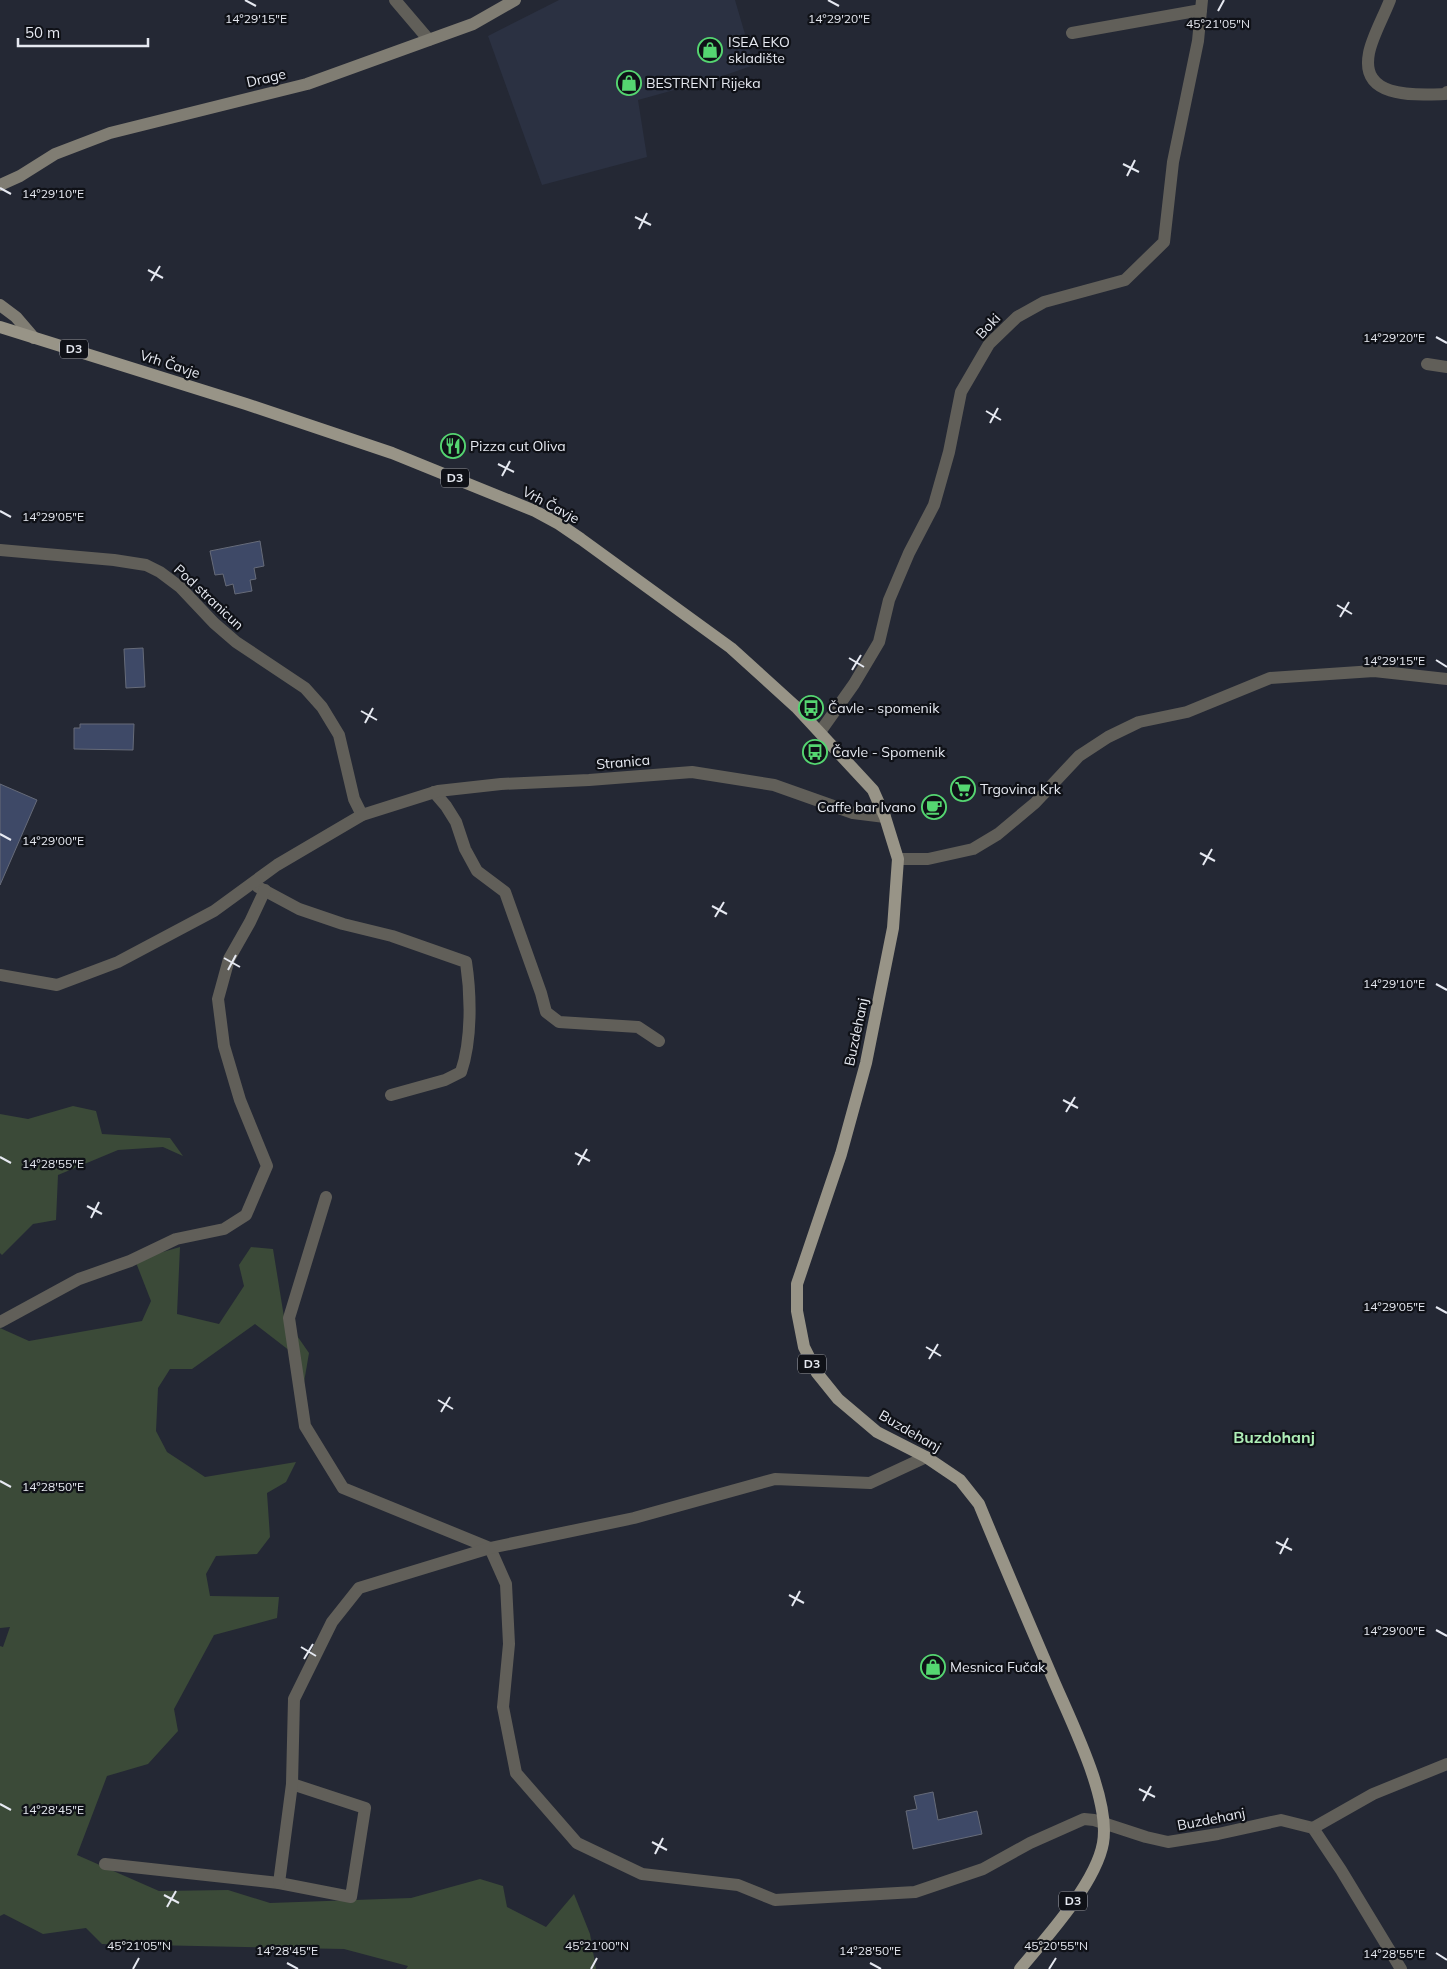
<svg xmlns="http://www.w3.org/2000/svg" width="1447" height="1969" font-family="Mulish,sans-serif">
  <rect width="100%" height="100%" fill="#242834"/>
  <polygon fill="#2b3142" points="559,0 735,0 754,65 714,79 638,100 647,157 542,185 488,36"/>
  <g fill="#3b4a38">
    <polygon points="73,1106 96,1111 102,1134 170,1138 183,1156 163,1147 118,1150 58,1175 56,1220 33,1224 2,1255 0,1253 0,1114 28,1119"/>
    <polygon points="180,1247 177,1314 219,1324 244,1286 239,1265 251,1247 273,1249 284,1317 309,1353 302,1394 290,1351 255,1324 192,1369 170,1369 158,1388 156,1431 167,1452 205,1477 296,1462 286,1482 267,1493 270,1537 257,1554 216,1556 206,1574 210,1596 279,1597 277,1618 214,1635 174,1709 178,1731 148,1764 107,1776 77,1855 159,1891 228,1890 270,1903 411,1898 480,1879 503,1886 507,1907 546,1927 574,1894 590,1934 596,1969 406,1969 408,1966 344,1949 102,1944 86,1928 43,1934 4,1914 0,1916 0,1646 3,1647 10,1627 0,1628 0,1328 29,1341 142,1321 151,1301 135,1260"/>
  </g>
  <g fill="#3e4967" stroke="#666b79">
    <polygon points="260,541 264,566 254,568 256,579 250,580 252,591 235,594 233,584 226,586 223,574 215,575 210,551"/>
    <polygon points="143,648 145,687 126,688 124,649"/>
    <polygon points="80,724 134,724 133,750 74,749 74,728 80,728"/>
    <polygon points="0,784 37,800 0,885"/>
    <polygon points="933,1792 938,1820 977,1811 982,1834 913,1849 906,1811 917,1809 914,1796"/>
  </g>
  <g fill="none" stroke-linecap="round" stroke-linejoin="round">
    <g stroke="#615f59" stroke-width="12">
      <polyline points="395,0 429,40"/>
      <path d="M1390,0C1384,16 1372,37 1369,53C1360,99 1415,95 1445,94L1447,92"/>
      <polyline points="1072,33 1201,10"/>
      <polyline points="1427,364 1447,367"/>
      <polyline points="0,550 114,560 146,565 160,572 180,587 214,623 236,642 305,688 322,707 339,735 354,799 362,815"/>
      <polyline points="820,732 854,684 879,642 889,600 909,553 934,505 949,452 961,392 989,344 1017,317 1044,302 1125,280 1164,242 1173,162 1198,41 1202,0"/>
      <polyline points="434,792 446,806 456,822 465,849 477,871 505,892 541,993 546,1012 559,1022 638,1027 659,1041"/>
      <polyline points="898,859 928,859 973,849 998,834 1035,803 1079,756 1108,737 1139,722 1187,712 1270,678 1374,671 1447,679"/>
      <path d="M258,887L299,909L343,924L392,936L466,962C471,995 472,1040 461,1072L445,1080L391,1095"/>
      <polyline points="0,975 57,985 118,962 214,911 277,865 362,815 438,791 501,784 589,780 692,772 774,785 853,813 885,817"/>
      <polyline points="326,1197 289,1318 305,1426 343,1488 490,1548 506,1584 509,1644 503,1707 516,1773 577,1843 642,1874 738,1885 775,1900 915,1892 983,1869 1030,1843 1084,1819 1094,1820 1146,1837 1168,1842 1218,1834 1281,1820 1313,1828"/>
      <polyline points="0,1322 79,1279 130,1261 176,1239 224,1229 246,1215 267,1166 240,1100 224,1046 218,999 229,959 250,922 265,890"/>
      <polyline points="1313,1828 1341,1870 1401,1969"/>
      <polyline points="1313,1828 1373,1794 1447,1764"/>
      <polyline points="105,1864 279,1883 351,1897 365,1808 292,1784"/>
      <polyline points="279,1883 292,1784 294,1699 332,1622 359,1588 490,1548 634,1518 775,1479 870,1483 926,1457"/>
    </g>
    <g stroke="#807d73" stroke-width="12">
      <polyline points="0,185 20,176 55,154 110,133 307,84 473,24 515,0"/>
      <polyline points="0,305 16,317 34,338"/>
    </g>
    <path stroke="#989487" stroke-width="12" d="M0,327L246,404L392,453L535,511L559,524L581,539L731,648L796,707L873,790L885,817L898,859L893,928L866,1063L841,1154L797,1284V1311L804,1347L817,1373L838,1399L877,1432L926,1457L960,1480L979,1504C1002,1560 1026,1616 1050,1672C1068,1716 1111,1797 1103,1843C1096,1883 1046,1938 1020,1969"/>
  </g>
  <path fill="none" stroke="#e6e9f1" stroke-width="2" d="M245,0L256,6M828,0L839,6M1218,11L1224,0M1123,164L1139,172M1127,176L1135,160M0,188L11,194M635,217L651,225M639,229L647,213M148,270L163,278M151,281L160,266M1436,337L1447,343M986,411L1001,420M990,423L998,408M498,464L514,472M502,476L510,461M0,511L11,517M1337,605L1352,614M1340,617L1349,602M849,658L864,667M1436,660L1447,667M852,670L861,655M361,711L377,720M365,723L373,708M0,834L11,840M1200,853L1215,861M1203,865L1212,849M712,906L727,914M715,917L724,902M224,958L240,967M228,970L236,955M1436,984L1447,990M1063,1100L1078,1108M1066,1112L1075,1097M575,1153L590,1161M0,1157L11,1163M578,1165L587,1149M87,1206L102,1214M91,1218L99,1202M1436,1307L1447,1313M926,1347L941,1356M929,1359L938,1344M438,1400L453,1409M441,1412L450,1397M0,1481L11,1487M1276,1542L1292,1550M1280,1554L1288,1538M789,1595L804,1603M792,1606L800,1591M1436,1630L1447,1636M301,1647L316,1656M304,1659L313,1644M1139,1789L1155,1797M1143,1801L1151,1786M0,1804L11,1810M652,1842L667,1850M655,1854L663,1838M164,1895L179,1903M167,1907L176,1891M1436,1953L1447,1960M287,1963L298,1969M870,1963L881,1969M133,1969L139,1958M591,1969L597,1958M1049,1969L1056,1958"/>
  <defs>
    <symbol id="shop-ring" viewBox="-11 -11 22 22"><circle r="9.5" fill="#0f1117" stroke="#55d671" stroke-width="1.5"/><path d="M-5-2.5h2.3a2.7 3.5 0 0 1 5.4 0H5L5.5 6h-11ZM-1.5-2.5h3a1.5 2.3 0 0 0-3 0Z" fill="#55d671"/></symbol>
    <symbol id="restaurant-ring" viewBox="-11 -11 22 22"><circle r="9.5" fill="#0f1117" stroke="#55d671" stroke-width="1.5"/><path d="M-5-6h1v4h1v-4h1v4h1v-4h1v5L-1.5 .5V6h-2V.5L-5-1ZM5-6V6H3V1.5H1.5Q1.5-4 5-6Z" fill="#55d671"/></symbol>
    <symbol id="bus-ring" viewBox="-11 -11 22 22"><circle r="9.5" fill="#0f1117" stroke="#55d671" stroke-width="1.5"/><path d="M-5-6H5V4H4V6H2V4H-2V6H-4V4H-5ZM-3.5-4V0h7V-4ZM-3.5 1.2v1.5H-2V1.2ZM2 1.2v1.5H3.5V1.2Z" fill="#55d671"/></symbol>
    <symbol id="supermarket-ring" viewBox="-11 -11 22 22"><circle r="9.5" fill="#0f1117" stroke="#55d671" stroke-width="1.5"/><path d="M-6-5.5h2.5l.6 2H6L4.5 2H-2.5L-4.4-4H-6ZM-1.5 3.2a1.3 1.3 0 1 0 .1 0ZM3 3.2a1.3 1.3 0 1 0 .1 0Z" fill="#55d671"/></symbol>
    <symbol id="cafe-ring" viewBox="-11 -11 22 22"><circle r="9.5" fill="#0f1117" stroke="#55d671" stroke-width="1.5"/><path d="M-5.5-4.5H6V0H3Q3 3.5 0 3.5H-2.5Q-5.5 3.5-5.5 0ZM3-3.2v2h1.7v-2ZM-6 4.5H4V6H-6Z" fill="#55d671"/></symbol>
  </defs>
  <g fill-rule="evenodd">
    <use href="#shop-ring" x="696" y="36" width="28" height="28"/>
    <use href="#shop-ring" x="615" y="69" width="28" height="28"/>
    <use href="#restaurant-ring" x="439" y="432" width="28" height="28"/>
    <use href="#bus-ring" x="797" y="694" width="28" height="28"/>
    <use href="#bus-ring" x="801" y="738" width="28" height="28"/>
    <use href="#supermarket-ring" x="949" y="775" width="28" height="28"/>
    <use href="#cafe-ring" x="920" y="793" width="28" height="28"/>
    <use href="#shop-ring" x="919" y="1653" width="28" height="28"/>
  </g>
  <g text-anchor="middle" stroke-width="4.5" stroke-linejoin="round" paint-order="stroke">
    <g fill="#0f1117" stroke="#a6a8b0" stroke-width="1">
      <rect x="60" y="339.5" width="28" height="19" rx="4"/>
      <rect x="441" y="468.5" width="28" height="19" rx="4"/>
      <rect x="798" y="1354.5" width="28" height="19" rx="4"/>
      <rect x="1059" y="1891.5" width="28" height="19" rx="4"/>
    </g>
    <g font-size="12" font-weight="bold" fill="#e6e9f1">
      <text x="74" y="353">D3</text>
      <text x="455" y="482">D3</text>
      <text x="812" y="1368">D3</text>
      <text x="1073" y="1905">D3</text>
    </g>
    <g font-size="14" fill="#e6e9f1" stroke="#0f1117" text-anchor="start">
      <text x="728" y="47">ISEA EKO<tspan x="728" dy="16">skladište</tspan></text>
      <text x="646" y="88">BESTRENT Rijeka</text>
      <text x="470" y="451">Pizza cut Oliva</text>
      <text x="828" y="713">Čavle - spomenik</text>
      <text x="832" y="757">Čavle - Spomenik</text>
      <text x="980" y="794">Trgovina Krk</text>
      <text x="916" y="812" text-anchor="end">Caffe bar Ivano</text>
      <text x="950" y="1672">Mesnica Fučak</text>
    </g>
    <g font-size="14" fill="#e6e9f1" stroke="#0f1117">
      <text transform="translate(266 78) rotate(-13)" y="5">Drage</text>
      <text transform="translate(988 326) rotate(-47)" y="5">Boki</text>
      <text transform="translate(170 364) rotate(18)" y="5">Vrh Čavje</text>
      <text transform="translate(551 505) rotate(28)" y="5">Vrh Čavje</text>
      <text transform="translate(209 597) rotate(43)" y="5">Pod stranicun</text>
      <text transform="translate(623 762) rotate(-5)" y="5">Stranica</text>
      <text transform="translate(856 1032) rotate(-78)" y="5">Buzdehanj</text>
      <text transform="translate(910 1431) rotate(30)" y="5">Buzdehanj</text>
      <text transform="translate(1211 1819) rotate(-11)" y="5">Buzdehanj</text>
    </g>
    <g font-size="16" font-weight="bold" fill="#afefb7" stroke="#0f1117">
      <text x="1274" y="1443">Buzdohanj</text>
    </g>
  </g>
  <g font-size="12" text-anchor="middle" fill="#e6e9f1" stroke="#0f1117" stroke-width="4.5" stroke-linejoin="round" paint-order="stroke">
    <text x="256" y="23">14°29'15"E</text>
    <text x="839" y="23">14°29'20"E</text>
    <text x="1218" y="28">45°21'05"N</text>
    <text x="53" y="198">14°29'10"E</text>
    <text x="1394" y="342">14°29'20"E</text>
    <text x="53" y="521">14°29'05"E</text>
    <text x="1394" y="665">14°29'15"E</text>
    <text x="53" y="845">14°29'00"E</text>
    <text x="1394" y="988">14°29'10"E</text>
    <text x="53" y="1168">14°28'55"E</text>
    <text x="1394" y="1311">14°29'05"E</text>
    <text x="53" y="1491">14°28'50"E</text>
    <text x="1394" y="1635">14°29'00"E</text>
    <text x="53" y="1814">14°28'45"E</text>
    <text x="139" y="1950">45°21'05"N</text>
    <text x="597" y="1950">45°21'00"N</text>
    <text x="1056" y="1950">45°20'55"N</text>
    <text x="287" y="1955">14°28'45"E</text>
    <text x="870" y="1955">14°28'50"E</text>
    <text x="1394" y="1958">14°28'55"E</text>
  </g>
  <path d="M18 38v8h130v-8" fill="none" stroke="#e6e9f1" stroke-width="2.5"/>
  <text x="25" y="38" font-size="15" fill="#e6e9f1" stroke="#0f1117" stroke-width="4" paint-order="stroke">50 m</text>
</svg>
